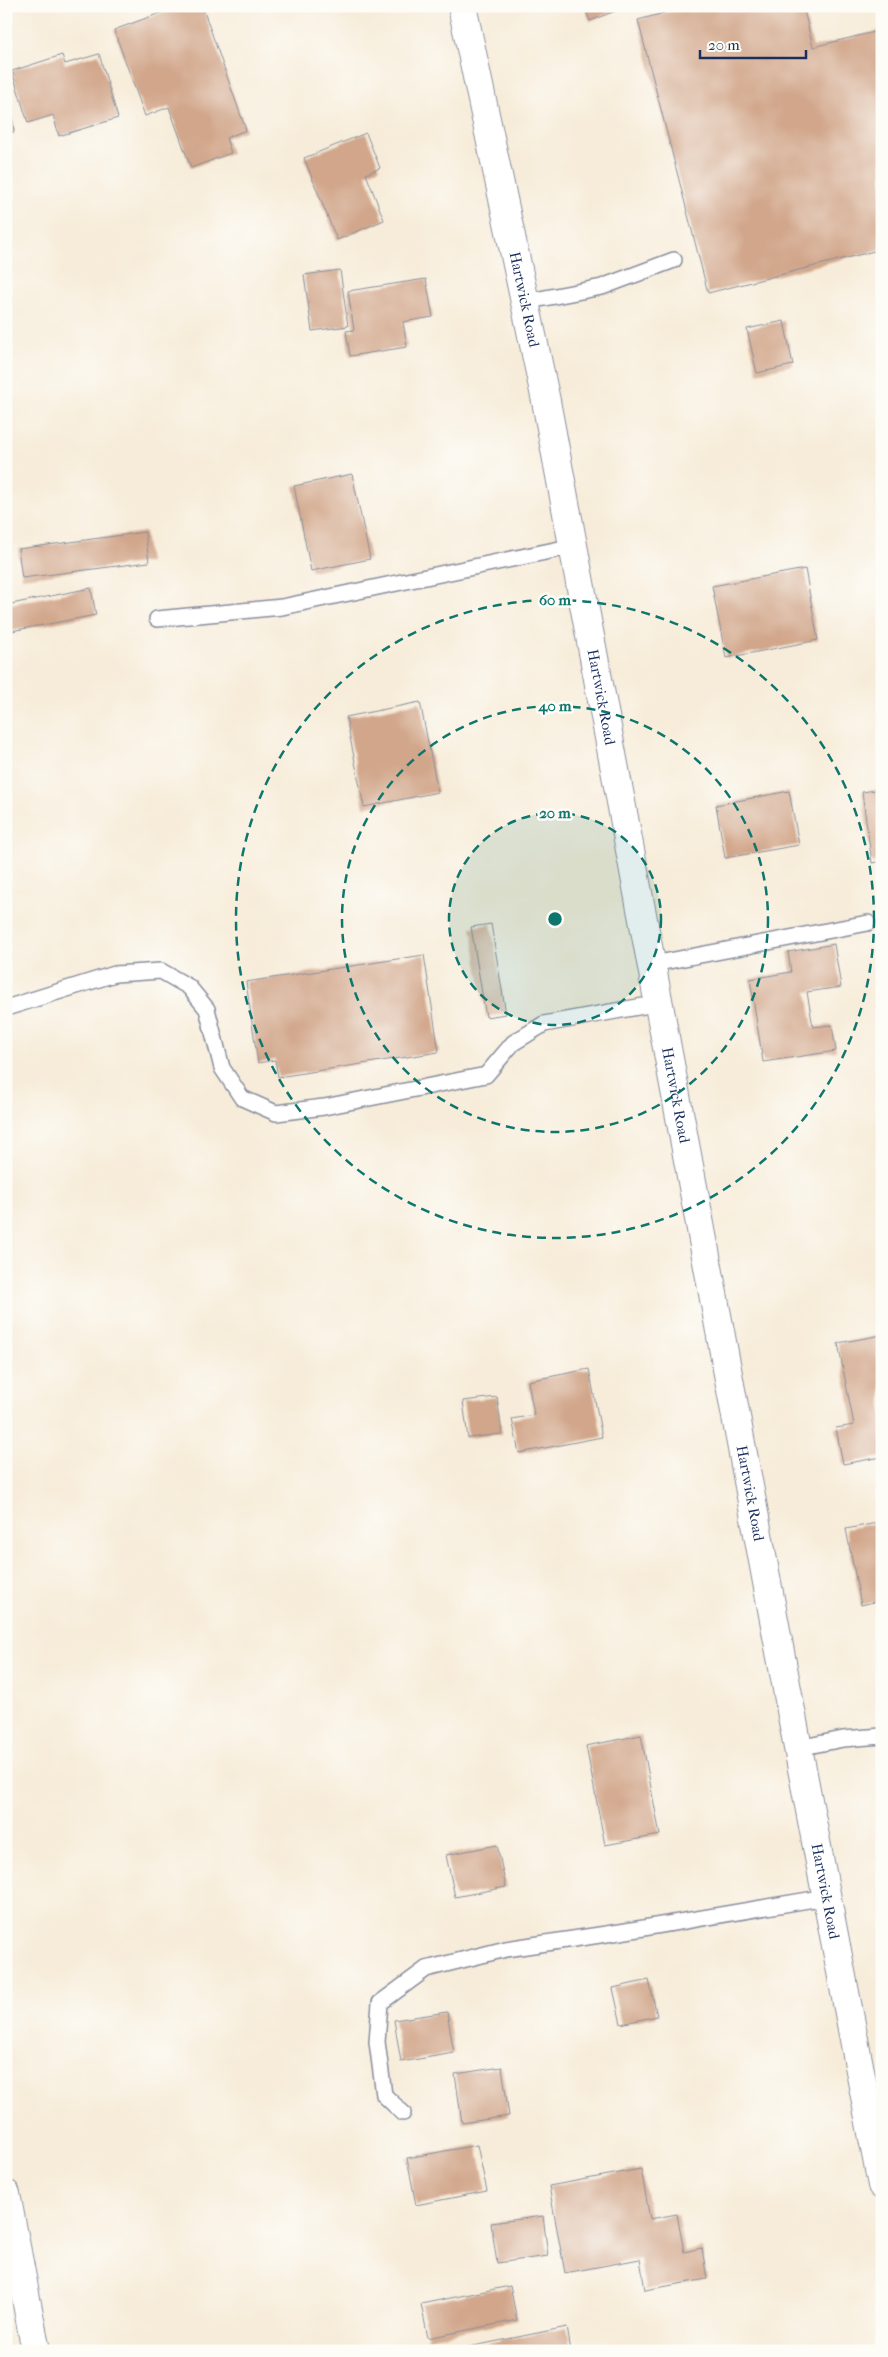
<svg xmlns="http://www.w3.org/2000/svg" width="888" height="2357" font-family="'IM FELL French Canon',serif">
  <rect width="100%" height="100%" fill="#fdfcf7"/>
  <filter id="ink" filterUnits="userSpaceOnUse"><feTurbulence type="fractalNoise" baseFrequency=".02" numOctaves="2"/><feDisplacementMap in="SourceGraphic" scale="10" xChannelSelector="R" yChannelSelector="G"/><feConvolveMatrix kernelMatrix="1 2 1 2 8 2 1 2 1" color-interpolation-filters="sRGB"/></filter>
  <filter id="wash" filterUnits="userSpaceOnUse"><feTurbulence type="fractalNoise" baseFrequency=".0096" numOctaves="4" result="noise"/><feDisplacementMap in="SourceGraphic" scale="20" xChannelSelector="R" yChannelSelector="G"/><feGaussianBlur stdDeviation="1.12" result="paint"/><feColorMatrix in="noise" values="0 0 0 0 0 0 0 0 0 0 0 0 0 0 0 0 0 1.4 0 .05"/><feComposite in="paint" operator="in"/></filter>
  <g filter="url(#wash)">
    <rect width="100%" height="100%" fill="#f7ecd9"/>
    <g id="blocks">
      <g fill="#d1a68a">
        <polygon points="179,6 202,6 246,130 226,138 231,153 191,168 169,107 145,116 114,30"/>
        <polygon points="584,6 627,6 590,21"/>
        <polygon points="690,6 803,6 813,47 882,30 882,249 708,293 638,20"/>
        <polygon points="99,54 118,118 59,136 53,115 28,123 12,71 62,55 65,64"/>
        <polygon points="6,90 9,90 14,132 6,133"/>
        <polygon points="366,133 380,168 366,174 384,220 337,240 304,158"/>
        <polygon points="340,270 348,326 312,331 304,275"/>
        <polygon points="426,279 433,317 403,322 407,347 350,356 346,331 354,330 348,291"/>
        <polygon points="784,321 793,365 757,373 747,329"/>
        <polygon points="352,474 370,559 311,571 294,486"/>
        <polygon points="145,532 149,562 22,578 18,549"/>
        <polygon points="805,569 818,640 726,658 712,586"/>
        <polygon points="91,588 96,615 6,632 6,605"/>
        <polygon points="420,702 438,792 364,807 346,717"/>
        <polygon points="882,789 882,861 872,863 862,792"/>
        <polygon points="789,791 799,845 725,858 716,805"/>
        <polygon points="491,924 506,1014 486,1017 471,927"/>
        <polygon points="834,944 841,987 807,992 813,1027 832,1025 836,1051 763,1062 750,979 791,972 788,952"/>
        <polygon points="424,955 439,1052 278,1077 275,1060 258,1063 246,982"/>
        <polygon points="882,1335 882,1457 843,1464 836,1428 854,1425 838,1343"/>
        <polygon points="589,1369 602,1437 519,1453 512,1419 534,1415 528,1381"/>
        <polygon points="497,1397 502,1434 468,1438 463,1401"/>
        <polygon points="882,1522 882,1600 861,1605 846,1529"/>
        <polygon points="641,1735 660,1835 605,1845 586,1746"/>
        <polygon points="497,1845 506,1887 455,1897 446,1855"/>
        <polygon points="649,1980 657,2016 621,2024 613,1988"/>
        <polygon points="447,2012 454,2053 401,2062 394,2020"/>
        <polygon points="502,2067 509,2116 462,2123 455,2074"/>
        <polygon points="477,2145 487,2191 416,2205 407,2158"/>
        <polygon points="641,2169 650,2219 677,2214 684,2252 702,2248 707,2279 645,2290 640,2259 565,2273 549,2186"/>
        <polygon points="543,2216 548,2256 497,2263 491,2223"/>
        <polygon points="510,2286 517,2320 428,2338 421,2304"/>
        <polygon points="567,2327 571,2351 454,2351 454,2350"/>
      </g>
    </g>
  </g>
  <g filter="url(#ink)">
    <use href="#blocks" fill-opacity="0" stroke="#898e9c" stroke-width="1"/>
    <g fill="none" stroke-linecap="round" stroke-linejoin="round">
      <defs>
        <g id="lane">
          <polyline points="524,302 602,287 674,260"/>
          <polyline points="157,619 282,607 574,546"/>
          <polyline points="653,964 868,923"/>
          <polyline points="6,1008 115,974 161,971 189,987 207,1009 222,1068 242,1098 276,1113 324,1107 486,1075 513,1043 544,1024 660,1003"/>
          <polyline points="798,1748 843,1739 882,1736"/>
          <polyline points="403,2113 384,2095 377,2042 380,2003 426,1969 506,1949 620,1932 826,1897"/>
        </g>
        <g id="street">
          <path id="s1" d="M462,6L546,401L798,1748L882,2185"/>
          <polyline points="6,2194 36,2351"/>
        </g>
      </defs>
      <use href="#lane" stroke="#898e9c" stroke-width="18"/>
      <use href="#street" stroke="#898e9c" stroke-width="30"/>
      <use href="#lane" stroke="#fff" stroke-width="15"/>
      <use href="#street" stroke="#fff" stroke-width="28"/>
    </g>
  </g>
  <circle cx="555" cy="919" r="106" fill="#0f766e" fill-opacity=".12"/>
  <g fill="none" stroke="#0f766e" stroke-width="2.5" stroke-dasharray="9 6">
    <circle cx="555" cy="919" r="106"/>
    <circle cx="555" cy="919" r="213"/>
    <circle cx="555" cy="919" r="319"/>
  </g>
  <g text-anchor="middle" stroke-width="5" stroke-linejoin="round" paint-order="stroke">
    <g font-size="15" fill="#1b2f5e" stroke="#fdfcf7">
      <text dy="5" stroke="none"><textPath href="#s1" startOffset="300">Hartwick Road</textPath></text>
      <text dy="5" stroke="none"><textPath href="#s1" startOffset="705">Hartwick Road</textPath></text>
      <text dy="5" stroke="none"><textPath href="#s1" startOffset="1110">Hartwick Road</textPath></text>
      <text dy="5" stroke="none"><textPath href="#s1" startOffset="1515">Hartwick Road</textPath></text>
      <text dy="5" stroke="none"><textPath href="#s1" startOffset="1920">Hartwick Road</textPath></text>
    </g>
  </g>
  <circle cx="555" cy="919" r="8" fill="#0f766e" stroke="#fdfcf7" stroke-width="2.5"/>
  <g font-size="15" text-anchor="middle" font-weight="bold" fill="#0f766e" stroke="#fdfcf7" stroke-width="5" stroke-linejoin="round" paint-order="stroke">
    <text x="555" y="605">60 m</text>
    <text x="555" y="711">40 m</text>
    <text x="555" y="818">20 m</text>
  </g>
  <rect width="888" height="2357" fill="none" stroke="#fdfcf7" stroke-width="25"/>
  <path d="M700 50v8h106v-8" fill="none" stroke="#1b2f5e" stroke-width="2.5"/>
  <text x="708" y="50" font-size="15" fill="#1b2f5e" stroke="#fdfcf7" stroke-width="4" paint-order="stroke">20 m</text>
</svg>
